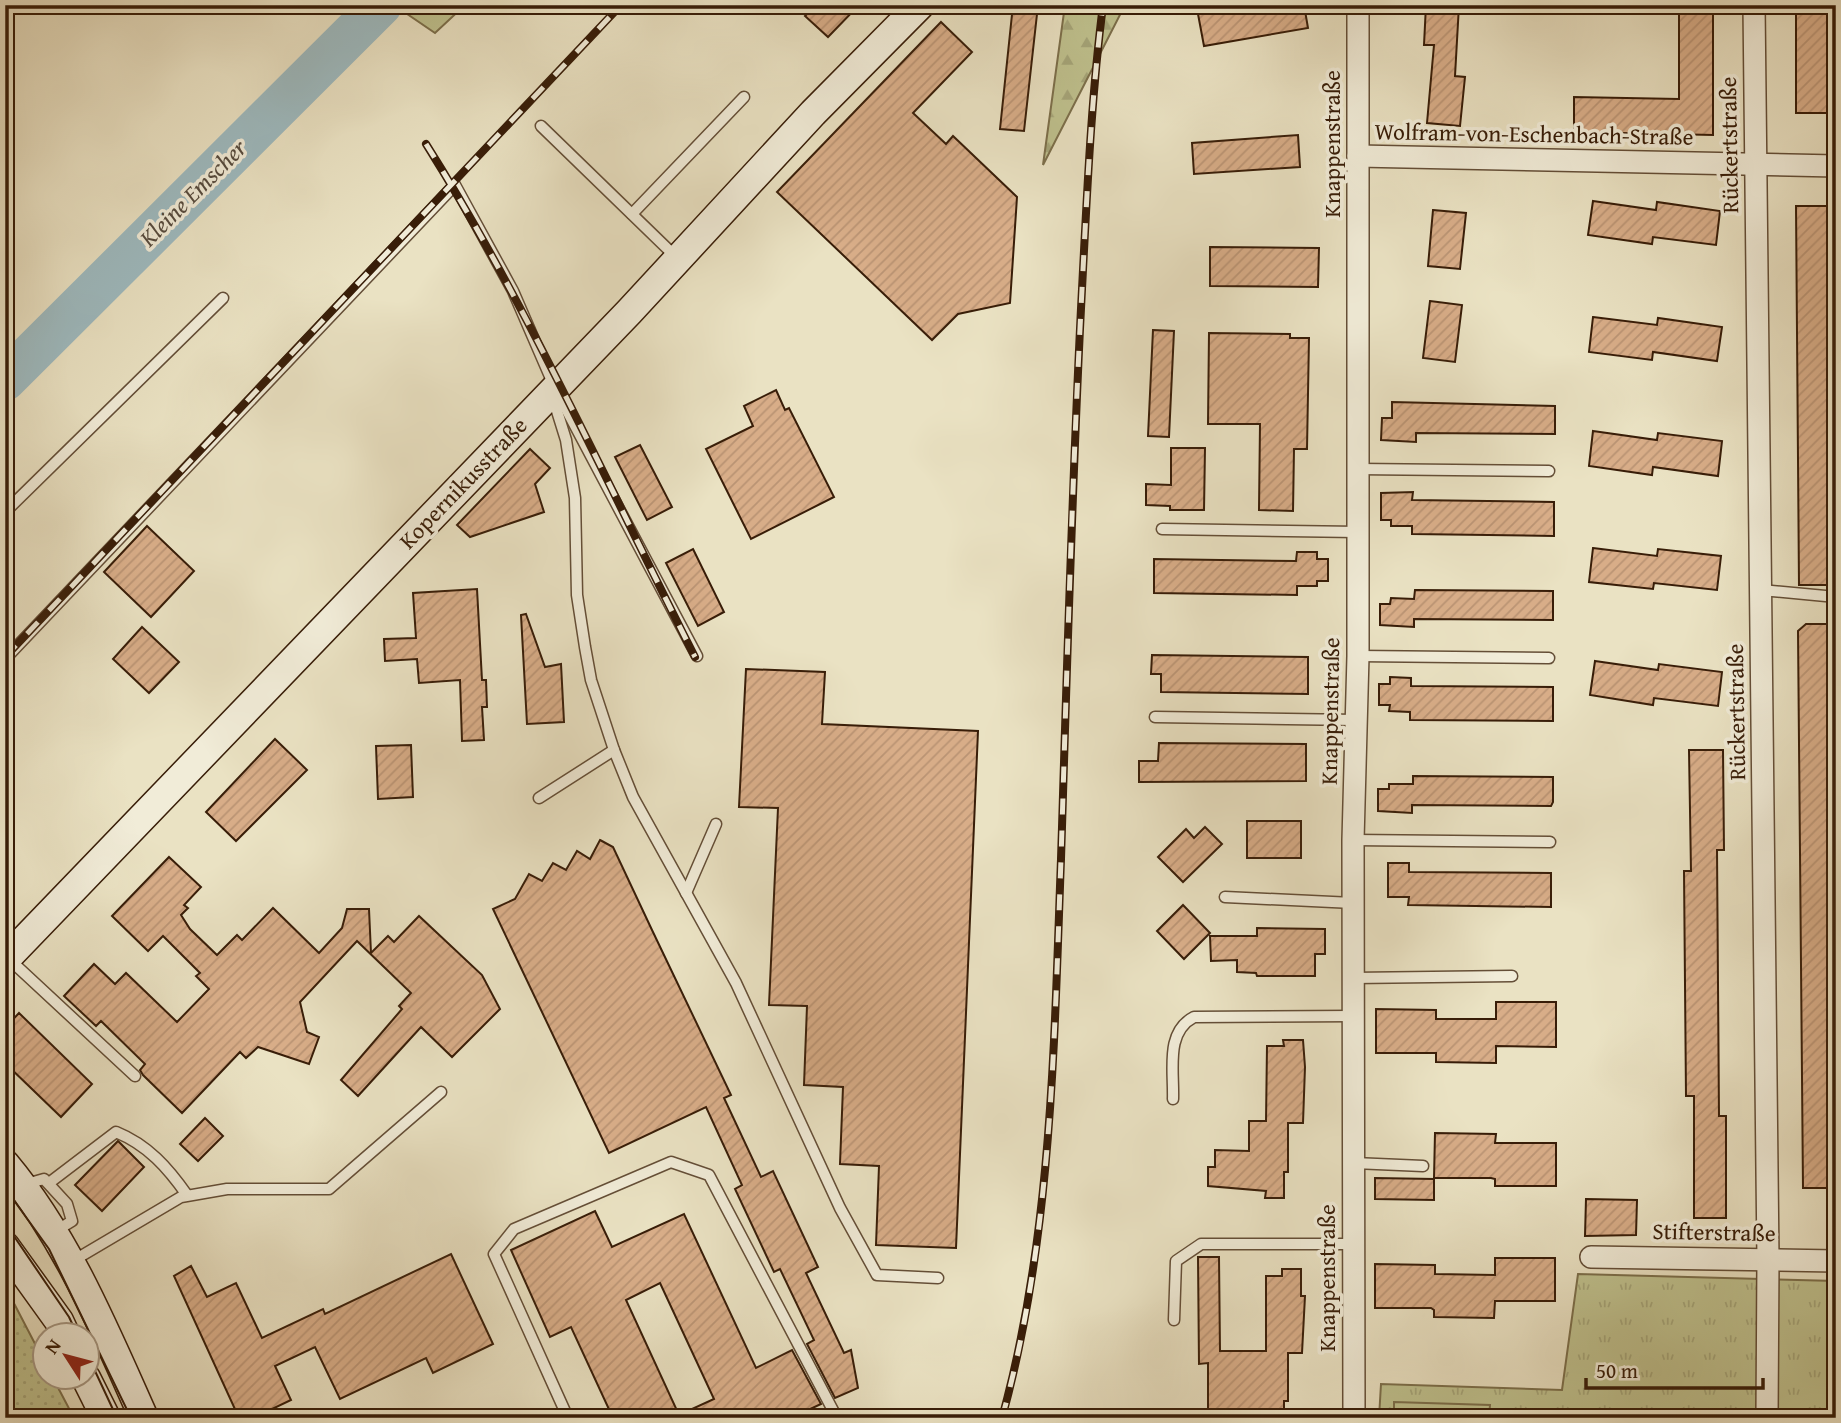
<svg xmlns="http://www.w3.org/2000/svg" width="1841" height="1423" font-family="'Gentium Book Plus',serif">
  <defs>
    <pattern id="grass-dots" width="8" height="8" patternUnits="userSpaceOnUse" patternTransform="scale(1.75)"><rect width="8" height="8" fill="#bfc18e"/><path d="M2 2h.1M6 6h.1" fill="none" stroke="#a5a579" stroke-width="1.8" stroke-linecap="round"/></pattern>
    <pattern id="forest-firs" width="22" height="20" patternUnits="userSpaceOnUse" patternTransform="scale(1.75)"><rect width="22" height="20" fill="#bfc18e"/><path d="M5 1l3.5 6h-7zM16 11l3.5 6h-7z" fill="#a5a579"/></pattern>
    <pattern id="park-tufts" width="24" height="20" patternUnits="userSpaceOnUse" patternTransform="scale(1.75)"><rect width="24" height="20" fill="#bfc18e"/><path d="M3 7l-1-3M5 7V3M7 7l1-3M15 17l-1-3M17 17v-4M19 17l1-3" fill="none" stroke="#a5a579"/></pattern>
    <pattern id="building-hatch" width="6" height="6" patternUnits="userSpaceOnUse" patternTransform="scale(1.75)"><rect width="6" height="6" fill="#d8ad88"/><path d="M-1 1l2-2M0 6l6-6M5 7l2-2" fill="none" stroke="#ba9474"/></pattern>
  </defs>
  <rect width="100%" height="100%" fill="#eae2c3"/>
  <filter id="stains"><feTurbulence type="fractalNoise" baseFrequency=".00286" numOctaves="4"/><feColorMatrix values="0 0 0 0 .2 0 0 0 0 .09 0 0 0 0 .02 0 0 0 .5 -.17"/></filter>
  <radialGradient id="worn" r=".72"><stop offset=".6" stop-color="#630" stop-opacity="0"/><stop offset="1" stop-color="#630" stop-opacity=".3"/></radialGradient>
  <polygon fill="url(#grass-dots)" stroke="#7c6f4b" stroke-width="2" points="5,1286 45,1363 46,1378 53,1378 74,1418 5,1418"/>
  <g fill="url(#forest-firs)" stroke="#7c6f4b" stroke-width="2">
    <polygon points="394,5 465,5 435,33"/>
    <polygon points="1065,5 1125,5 1043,165"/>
  </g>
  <polygon fill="url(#park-tufts)" stroke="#7c6f4b" stroke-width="2" points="1578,1274 1836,1281 1836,1418 1379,1418 1381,1384 1562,1390"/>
  <polygon fill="#bfc18e" stroke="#7c6f4b" stroke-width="2" points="1394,1402 1490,1405 1489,1418 1394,1418"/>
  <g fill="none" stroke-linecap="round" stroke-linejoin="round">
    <polyline stroke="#9ebabf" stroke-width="42" points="5,380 381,5"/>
  </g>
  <g fill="url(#building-hatch)" stroke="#381d08" stroke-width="2" fill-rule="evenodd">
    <polygon points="816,5 859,5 828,37 805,16"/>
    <polygon points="1013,5 1038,5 1024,131 1000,129"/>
    <polygon points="1252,5 1304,5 1308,28 1204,46 1198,14"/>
    <polygon points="1426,5 1459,5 1455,76 1465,77 1460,126 1427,123 1434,45 1424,45"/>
    <polygon points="1679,5 1713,5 1713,135 1574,132 1574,97 1679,99"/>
    <polygon points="1796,5 1833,5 1834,113 1796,113"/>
    <polygon points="941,22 972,52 913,113 946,144 953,136 1017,197 1010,303 958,314 932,340 777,192"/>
    <polygon points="1298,135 1300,167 1194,174 1192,143"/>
    <polygon points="1593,201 1656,210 1657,202 1720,211 1716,245 1653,237 1652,244 1588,235"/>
    <polygon points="1796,206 1833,206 1836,585 1799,585"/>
    <polygon points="1433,210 1466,213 1460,269 1428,266"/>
    <polygon points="1210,247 1319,248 1318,287 1210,286"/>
    <polygon points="1430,301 1462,305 1455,362 1423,358"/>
    <polygon points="1593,317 1657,325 1658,318 1722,327 1717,361 1653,352 1652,360 1589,352"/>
    <polygon points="1153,330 1174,331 1169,437 1148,436"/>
    <polygon points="1209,333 1290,334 1290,338 1309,338 1307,449 1294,449 1293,511 1259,510 1260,424 1208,424"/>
    <polygon points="776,390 785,410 789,408 834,497 751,539 706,449 753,426 744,406"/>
    <polygon points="1392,402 1555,406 1555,434 1416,433 1416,442 1381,440 1382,418 1392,418"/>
    <polygon points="1593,431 1657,440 1658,433 1722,441 1718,476 1653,467 1652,475 1589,466"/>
    <polygon points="640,445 672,507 647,520 615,457"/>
    <polygon points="1171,448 1205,448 1204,510 1170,510 1170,506 1146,505 1146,484 1171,485"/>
    <polygon points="530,449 550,468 535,484 544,512 470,537 457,525"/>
    <polygon points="1413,492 1412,500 1554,502 1554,536 1412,534 1412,526 1391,526 1391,520 1381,520 1381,493"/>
    <polygon points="147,526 194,571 151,617 104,572"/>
    <polygon points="1593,548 1657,556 1658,549 1721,556 1717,590 1654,583 1653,589 1589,582"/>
    <polygon points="693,549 724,612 698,626 666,563"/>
    <polygon points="1297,552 1317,552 1317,559 1328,559 1328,581 1317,581 1317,586 1297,586 1297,595 1154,593 1154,559 1296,561"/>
    <polygon points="477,589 482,680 486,680 487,707 482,707 484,740 462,741 460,680 419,683 417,659 385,661 384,639 416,638 413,593"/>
    <polygon points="1415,590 1553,591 1553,620 1414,619 1414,627 1380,625 1380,604 1390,604 1391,598 1414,599"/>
    <polygon points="526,614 545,667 561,664 564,722 527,724 521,615"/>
    <polygon points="1806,624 1836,624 1836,1188 1803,1188 1798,631"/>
    <polygon points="142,627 179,662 149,693 113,659"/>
    <polygon points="1152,655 1308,657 1308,694 1161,692 1161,674 1151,674"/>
    <polygon points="1595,661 1658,670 1659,664 1722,672 1718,706 1654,698 1653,705 1590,695"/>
    <polygon points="746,669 825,672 822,724 978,731 956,1248 876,1245 879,1166 840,1164 843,1087 804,1085 807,1006 769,1005 778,808 739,807"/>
    <polygon points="1390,677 1411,678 1411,686 1553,687 1553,721 1410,720 1410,712 1389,711 1390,705 1379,705 1379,684 1390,684"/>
    <polygon points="275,739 307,770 236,841 206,812"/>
    <polygon points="1159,743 1306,744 1306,781 1139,782 1139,761 1158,761"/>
    <polygon points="411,745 413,797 378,799 376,746"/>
    <polygon points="1689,750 1723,750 1724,850 1717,850 1719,1116 1726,1116 1726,1218 1694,1218 1694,1096 1686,1096 1684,871 1691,871"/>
    <polygon points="1413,776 1553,777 1553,802 1551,806 1412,805 1412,813 1378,811 1378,789 1389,789 1389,784 1413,784"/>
    <rect x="1247" y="821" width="54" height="37"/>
    <polygon points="1205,827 1222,844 1183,882 1158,857 1186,829 1194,838"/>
    <polygon points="600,840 613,847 652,930 731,1095 724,1098 761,1177 773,1171 818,1267 806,1273 844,1353 851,1350 858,1388 835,1398 807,1344 814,1340 780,1269 774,1272 735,1189 742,1185 706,1107 609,1153 493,909 515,899 529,874 542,881 553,863 566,870 577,851 590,859"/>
    <polygon points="169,857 201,887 184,905 188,908 181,915 190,929 217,955 237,935 242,940 273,908 319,953 342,928 347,909 369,909 371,953 388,936 394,942 419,916 482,975 500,1009 452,1057 421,1027 358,1096 341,1080 402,1009 399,1006 411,993 357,941 300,1002 307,1032 319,1037 309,1064 258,1047 246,1058 240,1052 182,1113 143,1075 140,1070 145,1064 101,1021 96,1026 64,996 94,964 115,984 126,973 177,1022 209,989 196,976 200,973 163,936 148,951 112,916"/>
    <polygon points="1388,863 1409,863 1409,872 1551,873 1551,907 1408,905 1409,897 1388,897"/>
    <polygon points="1183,905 1210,933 1184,959 1157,931"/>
    <polygon points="1257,928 1325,929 1325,954 1315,954 1315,976 1257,976 1256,973 1237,972 1237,960 1211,961 1210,936 1257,936"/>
    <polygon points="1496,1002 1556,1002 1556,1047 1496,1046 1496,1063 1436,1062 1436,1053 1376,1053 1376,1009 1436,1010 1436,1019 1496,1019"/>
    <polygon points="19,1013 92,1084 61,1117 5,1063 5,1028"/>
    <polygon points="1283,1040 1303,1040 1305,1067 1303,1123 1288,1123 1288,1172 1284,1172 1284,1198 1265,1198 1266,1191 1208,1186 1208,1167 1215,1167 1215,1150 1249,1151 1249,1121 1266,1121 1267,1046 1284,1046"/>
    <polygon points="205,1118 223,1136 198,1161 180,1144"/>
    <polygon points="1435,1133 1496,1134 1495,1143 1556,1143 1556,1186 1495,1186 1495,1179 1491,1178 1434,1178"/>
    <polygon points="118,1141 144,1167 102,1211 75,1185"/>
    <polygon points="1375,1178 1434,1179 1434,1200 1375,1199"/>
    <polygon points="1586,1199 1637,1200 1636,1235 1585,1236"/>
    <path d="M595,1211L612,1247L684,1214L756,1368L792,1350L821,1404L808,1410L812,1418H613L571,1327L550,1337L511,1250ZM660,1283L714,1399L679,1415L626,1300Z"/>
    <polygon points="451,1254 493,1344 433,1373 426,1358 340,1399 315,1347 275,1366 291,1400 253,1418 239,1418 174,1276 191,1266 207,1297 236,1283 262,1338 323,1309 325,1314"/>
    <polygon points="1198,1257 1219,1257 1220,1351 1266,1351 1266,1276 1282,1276 1282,1269 1301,1269 1301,1296 1305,1296 1302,1353 1288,1353 1288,1401 1284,1401 1284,1418 1208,1417 1208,1363 1199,1364"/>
    <polygon points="1495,1258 1555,1258 1555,1301 1495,1301 1494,1318 1434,1317 1434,1310 1431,1308 1375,1308 1375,1264 1435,1265 1435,1274 1495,1275"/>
  </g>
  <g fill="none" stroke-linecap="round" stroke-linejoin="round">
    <defs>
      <g id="lane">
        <polyline points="541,126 677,258"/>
        <polyline points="632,214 744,97"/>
        <polyline points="552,395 566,440 575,498 577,595 585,647 591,680 614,750 633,797 736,983 840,1208 877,1275 938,1278"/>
        <polyline points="1357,469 1549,471"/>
        <polyline points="5,512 223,298"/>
        <polyline points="1162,529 1358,532"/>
        <polyline points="1761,590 1836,597"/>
        <polyline points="1358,656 1549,658"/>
        <polyline points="5,659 455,185 513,291 555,388 697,656"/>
        <polyline points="1155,717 1356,720"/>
        <polyline points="539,798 614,750"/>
        <polyline points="1353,840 1550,842"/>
        <polyline points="686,893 716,824"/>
        <polyline points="1225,897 1353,903"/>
        <polyline points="9,959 135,1076"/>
        <polyline points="1353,978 1512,976"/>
        <path d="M1173,1099C1174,1070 1165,1032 1194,1017L1353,1016"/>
        <polyline points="1354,1163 1423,1166"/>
        <path d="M49,1183L116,1132C148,1145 168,1168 187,1195"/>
        <polyline points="23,1185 44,1179 67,1204 72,1221 54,1232"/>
        <polyline points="71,1262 181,1197 227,1189 329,1189 441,1092"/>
        <polyline points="1174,1320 1176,1261 1201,1244 1354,1244"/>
        <polyline points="568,1418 494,1254 514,1229 671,1162 709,1175 837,1418"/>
      </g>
      <g id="street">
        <polyline points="1754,5 1768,1259 1767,1418"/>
        <polyline points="1358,156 1836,166"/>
        <polyline points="1591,1257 1836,1261"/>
        <polyline points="1354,1418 1353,840 1358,656 1358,5"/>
      </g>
      <g id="secondary">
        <polyline points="5,960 629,312 813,113 920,5"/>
        <path d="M5,1164C67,1238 105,1331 144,1418"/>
        <polyline points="5,1246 59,1321 66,1336"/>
        <polyline points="86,1378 106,1418"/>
      </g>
    </defs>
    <use href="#lane" stroke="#644e37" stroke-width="13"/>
    <use href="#street" stroke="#644e37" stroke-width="24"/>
    <use href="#secondary" stroke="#381d08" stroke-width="31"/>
    <use href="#lane" stroke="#f1ecd8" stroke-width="10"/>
    <use href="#street" stroke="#f1ecd8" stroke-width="21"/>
    <use href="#secondary" stroke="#f1ecd8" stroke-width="28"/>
    <g stroke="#381d08" stroke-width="2">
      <polyline points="5,1188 49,1249 131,1418"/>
      <polyline points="5,1223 69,1317 78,1336"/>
      <polyline points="88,1356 117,1418"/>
    </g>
    <defs>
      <g id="rail">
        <path d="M426,144C528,306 608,486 695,657"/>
        <polyline points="5,657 621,5"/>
        <path d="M1002,1418C1052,1237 1054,1045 1061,859C1067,669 1072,479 1082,289C1087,195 1091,99 1103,5"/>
      </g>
    </defs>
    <use href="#rail" stroke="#381d08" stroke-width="8"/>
    <use href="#rail" stroke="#f1ecd8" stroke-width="5" stroke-dasharray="16" stroke-linecap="butt"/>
  </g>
  <g text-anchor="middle" stroke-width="7" stroke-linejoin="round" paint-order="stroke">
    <g font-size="23" fill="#381d08" stroke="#f1ecd8">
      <text transform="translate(1534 134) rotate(1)" y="8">Wolfram-von-Eschenbach-Straße</text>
      <text transform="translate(1332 144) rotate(-90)" y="8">Knappenstraße</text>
      <text transform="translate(1729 145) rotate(-91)" y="8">Rückertstraße</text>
      <text transform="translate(463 483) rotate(-46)" y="8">Kopernikusstraße</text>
      <text transform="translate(1330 711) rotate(-89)" y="8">Knappenstraße</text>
      <text transform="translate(1736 712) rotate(-91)" y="8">Rückertstraße</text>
      <text transform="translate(1714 1232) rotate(1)" y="8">Stifterstraße</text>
      <text transform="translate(1327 1278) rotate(-90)" y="8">Knappenstraße</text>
    </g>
    <g font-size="24" font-style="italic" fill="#574c3f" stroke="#f1ecd8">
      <text transform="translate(193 193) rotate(-45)" y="8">Kleine Emscher</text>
    </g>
  </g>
  <rect width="1841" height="1423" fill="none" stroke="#eae2c3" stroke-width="28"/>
  <rect x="7" y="7" width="1827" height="1409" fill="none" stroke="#381d08" stroke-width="3.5"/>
  <rect x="14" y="14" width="1813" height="1395" fill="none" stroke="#381d08" stroke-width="2"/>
  <g transform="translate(66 1356) rotate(306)"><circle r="33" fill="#f1ecd8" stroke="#a79985" stroke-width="2"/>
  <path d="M0-5L12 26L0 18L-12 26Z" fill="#8f2418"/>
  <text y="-10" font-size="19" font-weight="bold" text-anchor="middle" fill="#381d08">N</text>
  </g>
  <path d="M1586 1378v10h177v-10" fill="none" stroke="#381d08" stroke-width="3.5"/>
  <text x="1596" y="1378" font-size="21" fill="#381d08" stroke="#f1ecd8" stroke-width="5" paint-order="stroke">50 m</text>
  <rect width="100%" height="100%" filter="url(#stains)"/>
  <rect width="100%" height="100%" fill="url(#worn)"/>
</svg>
